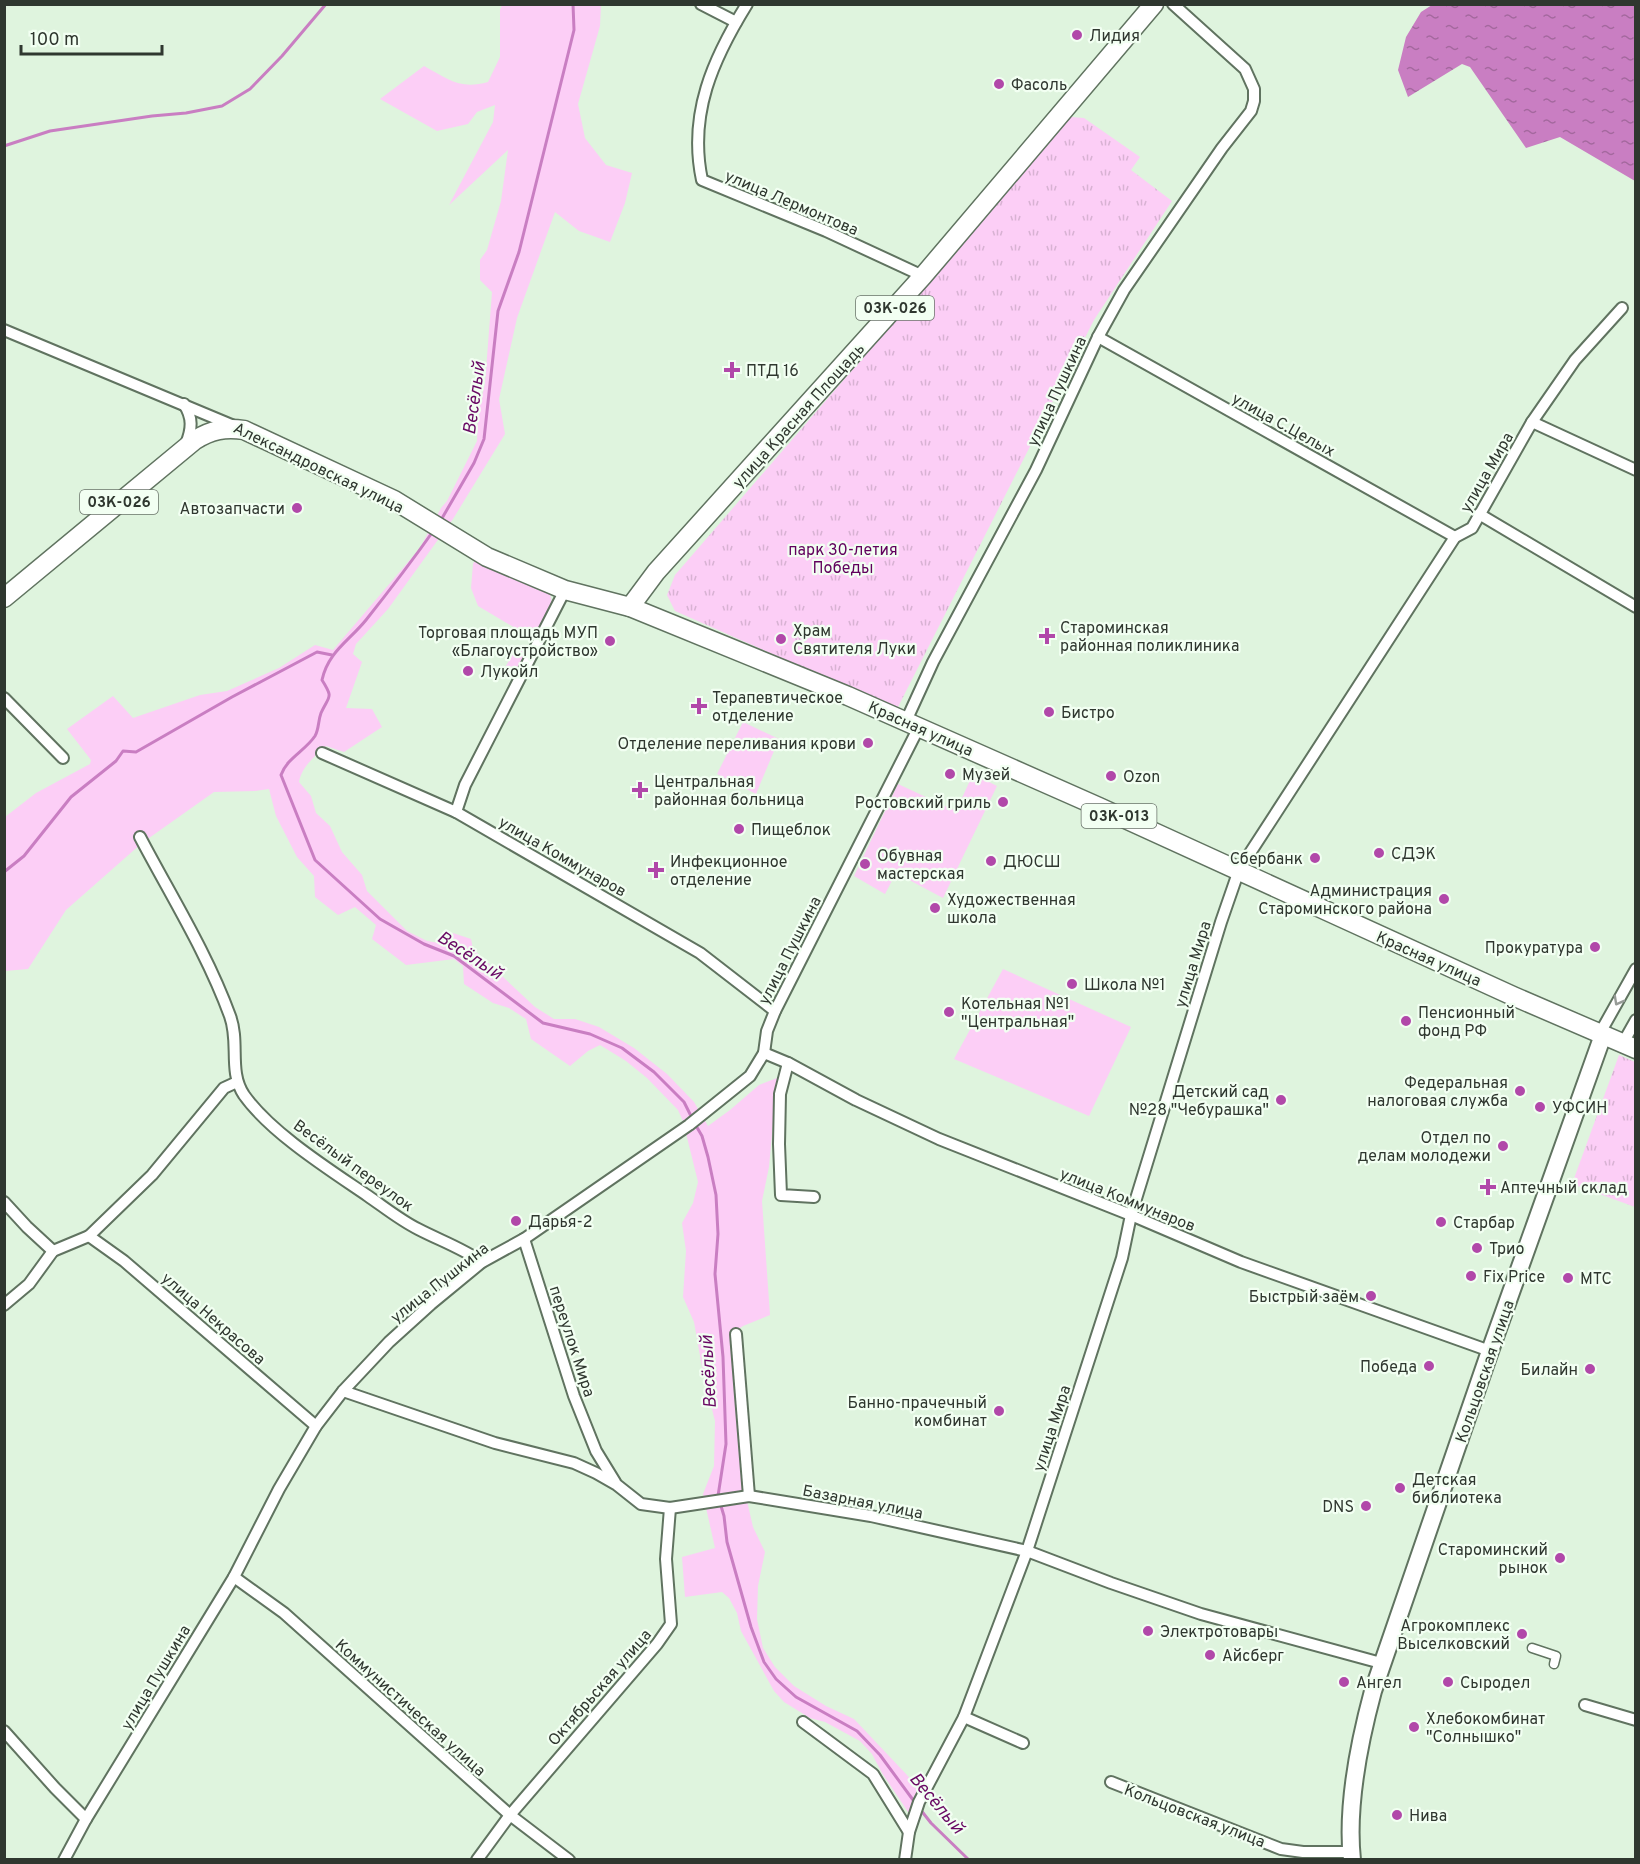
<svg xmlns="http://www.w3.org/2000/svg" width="1640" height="1864" font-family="Overpass,sans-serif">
  <defs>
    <pattern id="park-tufts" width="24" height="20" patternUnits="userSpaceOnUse" patternTransform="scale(1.5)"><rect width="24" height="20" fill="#fccef6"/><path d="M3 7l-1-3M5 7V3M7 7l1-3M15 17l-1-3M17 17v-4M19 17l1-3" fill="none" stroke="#d8b2d3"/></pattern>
    <pattern id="water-ripples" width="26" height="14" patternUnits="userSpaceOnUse" patternTransform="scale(1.5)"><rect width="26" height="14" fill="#c97ec2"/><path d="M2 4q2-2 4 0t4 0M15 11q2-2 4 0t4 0" fill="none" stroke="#a4689e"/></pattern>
  </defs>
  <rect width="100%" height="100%" fill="#dff4de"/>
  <g fill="#fccef6">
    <path d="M502,5H601L600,26L578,104L585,138L606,165L632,173L625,203L610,242L579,231L555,212L517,318L499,399L505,434L453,519L388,609L356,644L353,654L362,662L346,708L372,709L382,727L344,752L326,746C315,756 302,766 299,782L311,796L316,813L330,826L342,852L362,875L367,891L407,931L427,941L445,944L453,933L471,939L473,949L535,1007L554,1019H575L599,1027L634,1048L667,1074L694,1102L708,1126L730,1110L759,1085L777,1078L769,1167L762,1201L770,1315L743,1326L733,1333L742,1479L753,1527L765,1552L758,1586L757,1619L763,1648L775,1667L794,1686L826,1706L854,1719L924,1793L912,1818L882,1773L872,1754L860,1741L825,1722L810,1718L784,1702L774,1691L741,1631L737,1613L729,1598L722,1592L685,1597L682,1557L715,1548L703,1494L714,1466L715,1421L704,1378L694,1322L683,1297L686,1251L682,1223L693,1203L698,1182L683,1121L678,1110L647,1078L626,1061L600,1045L588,1051L570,1066L531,1039L526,1019L509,1008L493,1003L464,984L463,966L454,959L406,965L372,939L376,925L355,907L338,915L315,897L314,876L297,857L276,816L269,789L255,791L214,792L142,843L66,910L28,969L5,971V817L36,793L90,764L91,760L67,729L113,696L133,718L200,695L227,691L279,668L315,645L333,650L420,548L441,508L447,501L477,441L478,415L485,383L492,292L480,280V260L487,250L501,201L508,150L449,205L493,122L495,105L477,112L468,124L437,131L380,99L424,66C448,79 460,90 488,82L500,57V10Z"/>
    <polygon points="475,560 550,594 552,603 539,630 527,635 478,606 471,588 473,564"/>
    <polygon points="522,645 527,648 529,653 515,677 510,678 505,675 503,671 517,647"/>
    <polygon points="743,722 779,739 756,794 717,774"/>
    <polygon points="973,774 997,786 943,898 896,873 885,894 854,876 898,784 956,811"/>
    <polygon points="1003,969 1131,1027 1089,1116 954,1059"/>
  </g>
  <g fill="url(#park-tufts)">
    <polygon points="1071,117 1084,118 1140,157 1131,170 1172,201 1094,320 897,709 675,611 667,595 675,575"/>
    <polygon points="1619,1055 1635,1062 1635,1207 1572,1184"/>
  </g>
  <polygon fill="url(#water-ripples)" points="1432,5 1635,5 1635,181 1560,137 1526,148 1470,67 1462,64 1408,97 1398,70 1406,37 1421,12"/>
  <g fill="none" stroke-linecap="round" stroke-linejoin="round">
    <g stroke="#c97ec2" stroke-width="3">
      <polyline points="4,146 50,131 152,116 186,113 222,106 250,89 282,56 326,4"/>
      <polyline points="441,520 474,463 484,439 498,311 519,252 574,30 573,4"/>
      <path d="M434,530C412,561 389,591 366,620C349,641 328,652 322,680C334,699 329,695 321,713C318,721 319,729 315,736C305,751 287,758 281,775L315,860L380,919L424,944L454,956L543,1023L590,1034L622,1048L654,1072L684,1102L692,1118"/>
      <polyline points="4,872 24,856 71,797 116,761 123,751 136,752 232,697 317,652 332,655"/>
      <polyline points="695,1124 702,1136 708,1157 716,1195 718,1234 715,1274 723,1357 726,1444 718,1496 724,1516 727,1542 751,1627 764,1662 776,1679 796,1697 857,1731 880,1755 916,1804"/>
      <polyline points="920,1809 931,1823 969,1860"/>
    </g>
    <defs>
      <polyline id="pedestrian" points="1532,1648 1556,1656 1554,1664"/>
      <g id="minor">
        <polyline points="701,4 736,22"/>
        <path d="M747,4C713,59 688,114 702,180L826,231L923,276"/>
        <polyline points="4,330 234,426"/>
        <polyline points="1098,337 1455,537"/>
        <path d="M184,404C193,418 192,429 186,444"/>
        <polyline points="1532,422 1636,470"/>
        <polyline points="1479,514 1636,607"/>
        <polyline points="4,698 63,758"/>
        <polyline points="906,721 933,662 1036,470 1098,337 1124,290 1222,148 1251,111 1254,101 1254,89 1245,69 1173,4"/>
        <polyline points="322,753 456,812 700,953 775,1011"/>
        <polyline points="456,812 465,785 565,590"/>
        <path d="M140,837C171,896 207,953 230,1016C240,1043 228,1071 244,1095C271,1133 330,1170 368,1196C384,1207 400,1220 418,1229C439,1240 462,1248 482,1262"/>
        <polyline points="1600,1033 1636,969"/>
        <polyline points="1623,1043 1636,1020"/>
        <polyline points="764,1053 788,1063 856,1100 939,1139 1131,1215 1241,1262 1490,1351"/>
        <polyline points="788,1063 780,1094 779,1144 781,1195 814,1197"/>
        <polyline points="4,1202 27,1227 53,1251"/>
        <polyline points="89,1236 124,1261 316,1426"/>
        <polyline points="524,1239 574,1396 596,1451 615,1482"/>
        <polyline points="4,1305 29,1284 53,1251 89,1236 152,1175 224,1088 237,1082"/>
        <polyline points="736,1334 749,1496"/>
        <polyline points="343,1391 495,1443 574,1463 596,1473 617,1485 641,1504 670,1508 749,1496 871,1516 1027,1551 1111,1583 1201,1614 1381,1663"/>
        <polyline points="234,1577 284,1613 510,1815 569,1860"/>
        <polyline points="1585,1705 1636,1720"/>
        <polyline points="964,1717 1023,1743"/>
        <polyline points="803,1722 873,1774 909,1832"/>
        <polyline points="4,1731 55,1788 86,1819"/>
        <polyline points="1111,1782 1281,1849 1303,1852 1351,1852"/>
        <polyline points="64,1860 86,1819 234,1577 279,1489 316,1426 343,1391 389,1342 431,1304 482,1262 524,1239 689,1125 750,1076 764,1053 767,1031 775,1011 919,727"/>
        <polyline points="477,1860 510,1815 657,1644 671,1624 666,1559 670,1508"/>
        <polyline points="905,1860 909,1832 919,1802 964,1717 1027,1551 1122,1258 1131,1215 1221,922 1239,870 1455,537 1472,528 1532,422 1575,360 1622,308"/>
      </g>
      <path id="secondary" d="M1352,1860C1346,1805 1359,1743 1373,1691L1490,1351L1603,1035"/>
      <g id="primary">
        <path d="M4,598L195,440C211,430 225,427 244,430L394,500L487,557L565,590L630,607L848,696L1099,807L1513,996L1636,1049"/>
        <polyline points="630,607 656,572 923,276 1154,4"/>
      </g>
    </defs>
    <use href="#pedestrian" stroke="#607360" stroke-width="11"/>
    <use href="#minor" stroke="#607360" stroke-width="14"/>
    <use href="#secondary" stroke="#607360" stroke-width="20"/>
    <use href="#primary" stroke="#607360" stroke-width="21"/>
    <use href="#pedestrian" stroke="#fff" stroke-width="8"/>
    <use href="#minor" stroke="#fff" stroke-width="10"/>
    <use href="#secondary" stroke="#fff" stroke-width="16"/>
    <use href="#primary" stroke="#fff" stroke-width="18"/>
  </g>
  <defs><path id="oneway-chevron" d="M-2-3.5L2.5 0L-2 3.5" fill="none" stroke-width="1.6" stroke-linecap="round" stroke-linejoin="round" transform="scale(1.5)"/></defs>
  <use stroke="#979b97" href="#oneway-chevron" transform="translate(1618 1001) rotate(119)"/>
  <g fill="#b148a9" stroke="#f2fff2" stroke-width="2">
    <circle cx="1077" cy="35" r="6"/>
    <circle cx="999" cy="84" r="6"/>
    <path d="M729 361h6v6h6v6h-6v6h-6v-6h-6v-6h6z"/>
    <circle cx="297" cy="508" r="6"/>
    <path d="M1044 627h6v6h6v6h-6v6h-6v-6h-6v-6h6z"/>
    <circle cx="781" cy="639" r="6"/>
    <circle cx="610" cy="641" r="6"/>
    <circle cx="468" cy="671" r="6"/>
    <path d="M696 697h6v6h6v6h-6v6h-6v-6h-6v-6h6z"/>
    <circle cx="1049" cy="712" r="6"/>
    <circle cx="868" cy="743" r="6"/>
    <circle cx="950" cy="774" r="6"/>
    <circle cx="1111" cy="776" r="6"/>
    <path d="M637 781h6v6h6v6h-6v6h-6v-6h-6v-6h6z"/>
    <circle cx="1003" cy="802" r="6"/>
    <circle cx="739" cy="829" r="6"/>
    <circle cx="1379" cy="853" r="6"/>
    <circle cx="1315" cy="858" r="6"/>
    <circle cx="991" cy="861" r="6"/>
    <circle cx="865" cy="864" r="6"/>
    <path d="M653 861h6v6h6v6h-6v6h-6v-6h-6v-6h6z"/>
    <circle cx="1444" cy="899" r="6"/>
    <circle cx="935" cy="908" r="6"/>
    <circle cx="1595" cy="947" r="6"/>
    <circle cx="1072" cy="984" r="6"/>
    <circle cx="949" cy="1012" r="6"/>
    <circle cx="1406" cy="1021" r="6"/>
    <circle cx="1520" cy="1091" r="6"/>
    <circle cx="1281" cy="1100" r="6"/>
    <circle cx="1540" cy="1107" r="6"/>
    <circle cx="1503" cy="1146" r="6"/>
    <path d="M1485 1178h6v6h6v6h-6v6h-6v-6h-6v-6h6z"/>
    <circle cx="516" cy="1221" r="6"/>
    <circle cx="1441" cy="1222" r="6"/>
    <circle cx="1477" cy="1248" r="6"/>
    <circle cx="1471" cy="1276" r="6"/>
    <circle cx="1568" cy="1278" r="6"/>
    <circle cx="1371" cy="1296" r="6"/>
    <circle cx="1429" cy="1366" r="6"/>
    <circle cx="1590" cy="1369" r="6"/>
    <circle cx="999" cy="1411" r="6"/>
    <circle cx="1400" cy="1488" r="6"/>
    <circle cx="1366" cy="1506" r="6"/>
    <circle cx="1560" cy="1558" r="6"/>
    <circle cx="1148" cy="1631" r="6"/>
    <circle cx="1522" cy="1634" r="6"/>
    <circle cx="1210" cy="1655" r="6"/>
    <circle cx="1344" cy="1682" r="6"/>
    <circle cx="1448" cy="1682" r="6"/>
    <circle cx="1414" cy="1727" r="6"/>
    <circle cx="1397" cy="1815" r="6"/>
  </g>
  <g text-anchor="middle" stroke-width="4.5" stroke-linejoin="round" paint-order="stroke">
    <g fill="#f2fff2" stroke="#6a736a" stroke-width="1.5">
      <rect x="856" y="296" width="78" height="24" rx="4.5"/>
      <rect x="80" y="490" width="78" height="24" rx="4.5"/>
      <rect x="1081.5" y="804" width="75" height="24" rx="4.5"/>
    </g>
    <g font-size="15" font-weight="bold" fill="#2f372f">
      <text x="895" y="313">03К-026</text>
      <text x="119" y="507">03К-026</text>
      <text x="1119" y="821">03К-013</text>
    </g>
    <g font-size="16" fill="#2f372f" stroke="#f2fff2" text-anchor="start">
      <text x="1089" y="41">Лидия</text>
      <text x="1011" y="90">Фасоль</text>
      <text x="746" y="376">ПТД 16</text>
      <text x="285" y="514" text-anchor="end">Автозапчасти</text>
      <text x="1060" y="633">Староминская<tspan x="1060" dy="18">районная поликлиника</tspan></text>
      <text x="793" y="636">Храм<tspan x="793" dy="18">Святителя Луки</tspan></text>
      <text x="598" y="638" text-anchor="end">Торговая площадь МУП<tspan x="598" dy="18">«Благоустройство»</tspan></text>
      <text x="480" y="677">Лукойл</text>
      <text x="712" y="703">Терапевтическое<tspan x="712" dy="18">отделение</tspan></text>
      <text x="1061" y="718">Бистро</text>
      <text x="856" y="749" text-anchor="end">Отделение переливания крови</text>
      <text x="962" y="780">Музей</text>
      <text x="1123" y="782">Ozon</text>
      <text x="654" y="787">Центральная<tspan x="654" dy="18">районная больница</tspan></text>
      <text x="991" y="808" text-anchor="end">Ростовский гриль</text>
      <text x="751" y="835">Пищеблок</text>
      <text x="1391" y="859">СДЭК</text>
      <text x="877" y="861">Обувная<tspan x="877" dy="18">мастерская</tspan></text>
      <text x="1303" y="864" text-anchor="end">Сбербанк</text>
      <text x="670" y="867">Инфекционное<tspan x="670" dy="18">отделение</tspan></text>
      <text x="1003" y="867">ДЮСШ</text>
      <text x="1432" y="896" text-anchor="end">Администрация<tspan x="1432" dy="18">Староминского района</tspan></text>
      <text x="947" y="905">Художественная<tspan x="947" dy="18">школа</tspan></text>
      <text x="1583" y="953" text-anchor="end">Прокуратура</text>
      <text x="1084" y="990">Школа №1</text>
      <text x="961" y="1009">Котельная №1<tspan x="961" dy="18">"Центральная"</tspan></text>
      <text x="1418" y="1018">Пенсионный<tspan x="1418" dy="18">фонд РФ</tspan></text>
      <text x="1508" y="1088" text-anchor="end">Федеральная<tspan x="1508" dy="18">налоговая служба</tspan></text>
      <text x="1269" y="1097" text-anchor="end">Детский сад<tspan x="1269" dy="18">№28 "Чебурашка"</tspan></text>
      <text x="1552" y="1113">УФСИН</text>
      <text x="1491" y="1143" text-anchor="end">Отдел по<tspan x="1491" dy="18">делам молодежи</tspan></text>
      <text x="1500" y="1193">Аптечный склад</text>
      <text x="528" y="1227">Дарья-2</text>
      <text x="1453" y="1228">Старбар</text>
      <text x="1489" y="1254">Трио</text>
      <text x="1483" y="1282">Fix Price</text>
      <text x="1580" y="1284">МТС</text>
      <text x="1359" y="1302" text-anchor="end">Быстрый заём</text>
      <text x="1417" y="1372" text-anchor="end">Победа</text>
      <text x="1578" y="1375" text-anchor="end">Билайн</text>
      <text x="987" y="1408" text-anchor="end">Банно-прачечный<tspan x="987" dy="18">комбинат</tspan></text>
      <text x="1412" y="1485">Детская<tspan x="1412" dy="18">библиотека</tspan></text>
      <text x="1354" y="1512" text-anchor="end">DNS</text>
      <text x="1548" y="1555" text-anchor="end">Староминский<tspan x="1548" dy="18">рынок</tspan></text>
      <text x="1510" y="1631" text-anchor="end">Агрокомплекс<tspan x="1510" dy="18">Выселковский</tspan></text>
      <text x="1160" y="1637">Электротовары</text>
      <text x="1222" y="1661">Айсберг</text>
      <text x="1356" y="1688">Ангел</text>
      <text x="1460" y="1688">Сыродел</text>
      <text x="1426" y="1724">Хлебокомбинат<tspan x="1426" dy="18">"Солнышко"</tspan></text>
      <text x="1409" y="1821">Нива</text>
    </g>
    <g font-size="16" fill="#2f372f" stroke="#f2fff2">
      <text transform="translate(792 202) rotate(23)" y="6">улица Лермонтова</text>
      <text transform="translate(1056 391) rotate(-65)" y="6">улица Пушкина</text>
      <text transform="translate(798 415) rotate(-48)" y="6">улица Красная Площадь</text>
      <text transform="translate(1284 424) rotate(29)" y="6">улица С.Целых</text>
      <text transform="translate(319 467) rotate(26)" y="6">Александровская улица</text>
      <text transform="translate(1486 472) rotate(-60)" y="6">улица Мира</text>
      <text transform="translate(921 728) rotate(24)" y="6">Красная улица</text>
      <text transform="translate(563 856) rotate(30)" y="6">улица Коммунаров</text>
      <text transform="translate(789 950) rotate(-63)" y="6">улица Пушкина</text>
      <text transform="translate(1429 958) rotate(24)" y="6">Красная улица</text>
      <text transform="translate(1192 964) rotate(-73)" y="6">улица Мира</text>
      <text transform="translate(354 1165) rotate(36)" y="6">Весёлый переулок</text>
      <text transform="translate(1128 1199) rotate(22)" y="6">улица Коммунаров</text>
      <text transform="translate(439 1282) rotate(-38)" y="6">улица Пушкина</text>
      <text transform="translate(214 1318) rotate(41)" y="6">улица Некрасова</text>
      <text transform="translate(573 1341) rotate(72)" y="6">переулок Мира</text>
      <text transform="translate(1484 1371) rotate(-71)" y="6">Кольцовская улица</text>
      <text transform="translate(1051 1428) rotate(-72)" y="6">улица Мира</text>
      <text transform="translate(863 1501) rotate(11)" y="6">Базарная улица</text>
      <text transform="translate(155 1677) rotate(-59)" y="6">улица Пушкина</text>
      <text transform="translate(599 1687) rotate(-49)" y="6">Октябрьская улица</text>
      <text transform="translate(411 1707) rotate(42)" y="6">Коммунистическая улица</text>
      <text transform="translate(1195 1815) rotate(21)" y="6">Кольцовская улица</text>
    </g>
    <g font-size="16" fill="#61005d" stroke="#f2fff2">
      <text x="843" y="555">парк 30-летия<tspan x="843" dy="18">Победы</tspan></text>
    </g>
    <g font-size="18" font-style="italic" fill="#690964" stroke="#f2fff2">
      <text transform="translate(474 398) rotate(-82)" y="6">Весёлый</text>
      <text transform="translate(470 955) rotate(33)" y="6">Весёлый</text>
      <text transform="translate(708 1372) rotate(-93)" y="6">Весёлый</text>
      <text transform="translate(937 1803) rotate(50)" y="6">Весёлый</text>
    </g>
  </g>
  <rect width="1640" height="1864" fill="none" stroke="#2f372f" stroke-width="12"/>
  <path d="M21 45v9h141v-9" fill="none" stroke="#2f372f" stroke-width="3"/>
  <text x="30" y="45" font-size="18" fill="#2f372f" stroke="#f2fff2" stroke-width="4.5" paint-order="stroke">100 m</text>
</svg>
